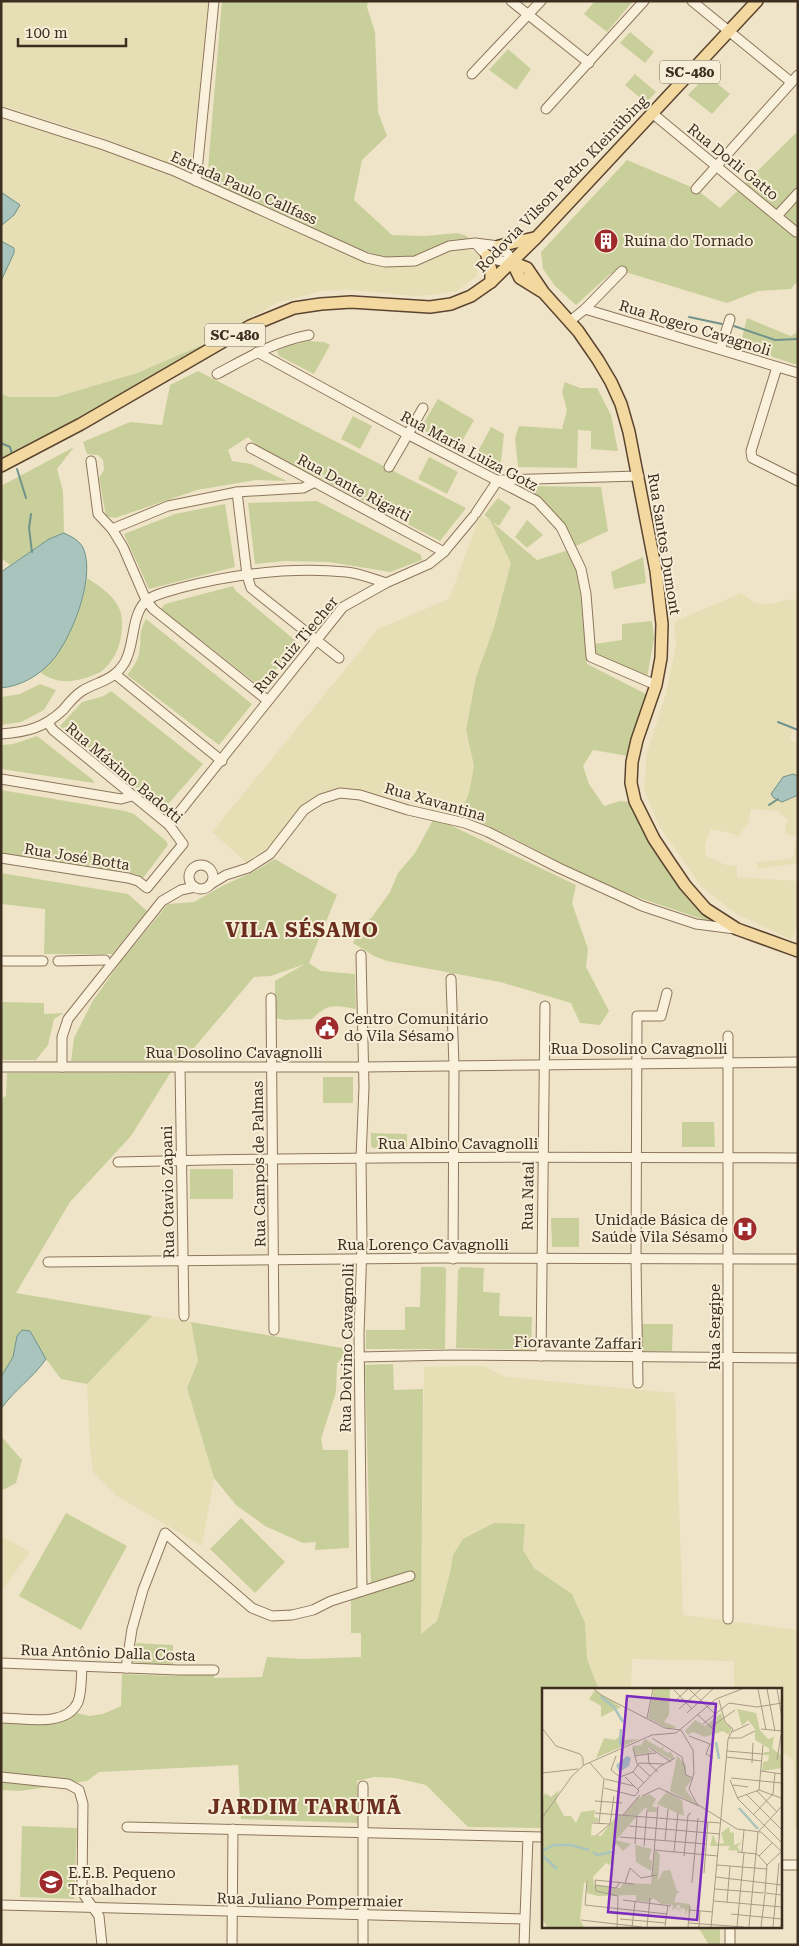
<svg xmlns="http://www.w3.org/2000/svg" width="799" height="1946" font-family="'Roboto Serif',serif">
  <rect width="100%" height="100%" fill="#f0e4c8"/>
  <g fill="#e6deb5">
    <polygon points="1,1 211,1 190,169 175,167 103,138 1,105"/>
    <polygon points="1,116 103,149 175,177 381,264 401,266 431,259 453,249 468,248 480,256 477,276 457,291 429,295 414,296 351,290 322,291 277,303 209,342 137,373 56,397 9,397 1,394"/>
    <polygon points="480,516 490,520 503,543 511,563 494,627 476,677 466,730 474,766 469,793 459,815 360,790 340,788 320,794 304,805 292,822 267,848 246,862 212,832 378,629 449,599"/>
    <polygon points="741,593 755,603 770,604 791,599 798,600 798,711 790,740 798,743 798,837 787,834 785,827 788,820 778,811 751,809 748,824 738,836 730,833 711,829 705,845 706,856 726,865 737,866 737,877 798,881 798,920 792,940 735,913 701,886 659,826 644,789 647,752 665,697 676,645 674,622"/>
    <polygon points="795,841 798,841 798,863 758,869 757,862 790,859 794,856"/>
    <polygon points="152,1316 191,1322 198,1361 187,1388 214,1478 202,1546 117,1496 93,1472 90,1448 87,1384"/>
    <polygon points="483,1366 505,1377 675,1393 683,1615 798,1630 798,1830 795,1829 794,1760 780,1750 780,1690 734,1690 734,1661 632,1659 631,1690 599,1690 587,1659 585,1623 572,1594 534,1568 522,1550 453,1555 450,1573 437,1621 421,1635 424,1367"/>
    <polygon points="1,1536 30,1552 1,1591"/>
  </g>
  <g fill="#c9cf9b">
    <polygon points="222,1 368,1 367,7 375,32 378,112 387,136 362,160 354,200 392,235 425,236 457,233 467,236 468,239 450,240 415,258 383,258 336,240 207,180"/>
    <polygon points="595,1 633,1 607,32 584,14"/>
    <polygon points="630,32 654,52 645,63 620,43"/>
    <polygon points="508,49 531,69 516,90 489,70"/>
    <polygon points="635,74 656,92 646,103 625,85"/>
    <polygon points="707,75 730,94 712,114 688,95"/>
    <polygon points="798,131 798,280 791,289 758,291 727,303 622,271 610,274 576,305 555,286 543,269 541,252 627,160 696,189 720,208"/>
    <polygon points="747,318 791,336 798,332 798,364 794,364 740,346"/>
    <polygon points="309,341 324,342 330,345 314,374 279,356 277,351 288,346"/>
    <polygon points="209,342 75,420 1,460 1,394 9,397 56,397 137,373"/>
    <polygon points="198,371 466,508 440,541 256,445 248,437 228,450 232,461 251,464 287,481 256,480 197,490 115,518 106,516 99,478 104,470 103,460 98,455 87,454 83,442 130,422 162,425 170,385"/>
    <polygon points="565,382 580,388 597,388 611,415 618,451 591,449 591,431 578,430 577,468 518,467 515,438 519,426 562,429 567,410 562,392"/>
    <polygon points="438,399 474,420 457,450 420,429"/>
    <polygon points="353,416 372,426 360,449 341,439"/>
    <polygon points="491,427 504,434 500,470 475,457"/>
    <polygon points="74,447 57,469 63,491 64,533 49,539 10,565 1,558 1,486"/>
    <polygon points="429,457 458,472 447,494 418,479"/>
    <path d="M524,486L601,487L608,531L576,546C563,522 547,502 524,486Z"/>
    <path d="M498,498L511,507L499,526L492,522L537,560L566,551L578,572L587,664L646,694L636,739L628,756L593,750L583,766L589,784L604,806L620,801L632,802L694,904L711,922C670,908 629,896 590,877C546,857 505,830 459,815L469,793L474,766L466,730L476,677L494,627L511,563L490,520L484,515Z"/>
    <polygon points="317,501 421,555 422,560 390,572 329,562 285,561 255,564 248,503"/>
    <polygon points="225,504 235,567 149,589 124,534 175,514"/>
    <polygon points="527,520 543,535 527,548 515,537"/>
    <polygon points="643,557 646,583 614,589 611,572"/>
    <path d="M87,578C98,585 112,594 118,606C122,612 122,621 122,628C121,644 116,658 104,669C101,673 95,674 91,676C73,683 55,684 40,672C66,648 82,613 87,578Z"/>
    <polygon points="233,586 236,591 297,642 262,688 161,609 165,604"/>
    <path d="M146,619L252,704L219,745L127,675C132,669 137,662 139,654C142,640 138,632 146,619Z"/>
    <polygon points="652,621 654,638 647,678 597,656 594,644 622,640 622,624"/>
    <polygon points="40,684 56,690 44,710 21,722 1,725 1,697 20,694"/>
    <polygon points="111,691 203,764 163,810 60,726 82,702 104,696"/>
    <polygon points="37,736 93,780 94,783 1,769 1,745 13,744"/>
    <polygon points="1,790 125,811 134,814 166,841 168,845 143,878 136,874 1,853"/>
    <polygon points="433,820 450,825 576,885 572,903 588,949 586,967 609,1011 600,1025 580,1023 571,1003 500,982 387,961 374,956 353,943 358,930 372,917 390,892 398,873 415,853"/>
    <path d="M275,859L337,895L309,963L321,971L355,974L356,1009C334,1005 328,1003 312,1019L285,1020L275,1018V981L305,964L271,976L254,977L183,1061H71L74,1038L92,1002L122,960L168,904L194,902L224,885L253,872Z"/>
    <polygon points="1,873 128,894 147,911 112,954 44,954 45,909 1,904"/>
    <polygon points="1,1002 44,1003 44,1014 64,1013 54,1019 48,1045 36,1060 1,1060"/>
    <polygon points="171,1072 131,1136 70,1202 16,1293 152,1316 87,1384 61,1379 46,1359 30,1331 17,1336 13,1357 1,1377 1,1099 6,1096 7,1073"/>
    <rect x="323" y="1077" width="30" height="26"/>
    <polygon points="682,1122 714,1122 715,1147 682,1147"/>
    <polygon points="371,1133 407,1134 407,1148 373,1148 371,1146"/>
    <rect x="190" y="1169" width="43" height="30"/>
    <polygon points="551,1218 579,1218 579,1247 552,1247"/>
    <polygon points="421,1267 444,1267 446,1269 445,1349 366,1349 366,1330 405,1330 405,1307 420,1307"/>
    <polygon points="461,1267 484,1268 483,1292 500,1293 499,1316 532,1317 531,1350 456,1348 458,1270"/>
    <polygon points="191,1322 348,1349 337,1364 336,1392 321,1439 323,1450 348,1450 349,1548 315,1550 316,1542 303,1543 265,1526 236,1505 214,1478 187,1388 198,1361"/>
    <polygon points="640,1324 673,1324 672,1351 640,1351"/>
    <polygon points="393,1364 394,1390 423,1389 421,1634 437,1621 450,1573 453,1555 463,1539 494,1523 525,1524 523,1550 534,1568 572,1594 585,1623 587,1659 599,1690 543,1690 543,1828 468,1827 426,1785 395,1778 374,1777 357,1781 358,1823 241,1819 238,1765 99,1772 87,1781 20,1791 1,1790 1,1722 73,1712 89,1716 103,1714 121,1706 122,1674 175,1676 214,1673 214,1678 262,1677 267,1657 304,1659 361,1657 361,1633 351,1633 351,1598 371,1590 365,1365"/>
    <polygon points="1,1436 22,1460 16,1483 1,1491"/>
    <polygon points="66,1513 127,1546 81,1630 19,1596"/>
    <polygon points="241,1518 285,1562 255,1593 210,1549"/>
    <polygon points="136,1643 173,1645 173,1666 133,1662"/>
    <polygon points="22,1826 77,1828 74,1899 20,1897"/>
    <polygon points="698,1927 720,1927 720,1945 709,1945"/>
  </g>
  <g fill="#a9c4bc" stroke="#6f938a">
    <polygon points="1,192 20,205 14,215 2,225"/>
    <polygon points="1,241 14,248 14,253 1,281"/>
    <path d="M64,533C72,537 81,541 84,550C95,580 71,640 51,662C38,676 21,686 1,688V572L49,539Z"/>
    <polygon points="793,774 798,776 798,795 782,802 774,798 771,794 783,777"/>
    <path d="M22,1330L30,1331L46,1359C33,1378 14,1390 1,1409V1377L13,1357L17,1336Z"/>
  </g>
  <g fill="none" stroke-linecap="round" stroke-linejoin="round">
    <g stroke="#6f938a" stroke-width="2">
      <polyline points="689,317 722,324"/>
      <polyline points="734,326 775,340 798,339"/>
      <polyline points="1,443 10,447 12,454"/>
      <polyline points="17,469 26,498"/>
      <polyline points="31,514 29,528 32,552"/>
      <polyline points="778,722 798,730"/>
      <polyline points="769,805 778,799"/>
    </g>
    <defs>
      <g id="minor">
        <polyline points="511,1 589,63"/>
        <polyline points="692,1 791,82"/>
        <polyline points="472,74 541,1"/>
        <polyline points="546,109 644,1"/>
        <path d="M1,112L104,145L172,170L367,258L385,262L415,261L449,246L475,243L499,246L508,254L512,262C492,261 488,258 475,243"/>
        <polyline points="652,113 796,232"/>
        <polyline points="196,181 214,1"/>
        <polyline points="696,189 798,75"/>
        <polyline points="777,216 798,193"/>
        <polyline points="585,309 798,373"/>
        <polyline points="570,321 585,309 622,271"/>
        <polyline points="720,349 730,319"/>
        <polyline points="257,352 409,435 537,501 561,527 581,569 586,594 591,657 656,685"/>
        <polyline points="777,367 751,451 752,458 798,481"/>
        <path d="M217,374C249,357 273,342 309,335"/>
        <polyline points="251,448 444,552"/>
        <polyline points="91,461 98,514 112,529 123,547 146,600 153,609 267,700"/>
        <polyline points="389,467 423,408"/>
        <polyline points="237,492 247,575 251,588 339,658"/>
        <polyline points="476,513 498,480 639,476"/>
        <polyline points="112,529 168,506 237,492 303,488 313,483"/>
        <polyline points="115,674 222,761"/>
        <path d="M1,734C27,732 44,728 63,710C69,703 74,696 82,691C98,681 114,681 125,662C135,644 131,617 145,602C153,594 170,591 180,588C234,574 291,567 346,572C359,573 373,579 386,583"/>
        <polyline points="1,779 121,799 132,796"/>
        <polyline points="169,825 343,607 386,583 429,564 444,552 473,517"/>
        <polyline points="1,858 128,878 138,881 147,888 183,844 169,825 53,730 48,723"/>
        <circle cx="201" cy="877" r="12"/>
        <polyline points="211,884 226,875 248,868 270,854 304,810 321,799 340,793 360,795 408,810 465,823 488,832 559,868 642,906 696,924 735,929"/>
        <polyline points="361,955 364,1087 361,1158 362,1244 359,1334 362,1591"/>
        <polyline points="1,961 43,961"/>
        <polyline points="58,961 105,960"/>
        <polyline points="451,979 454,1066 453,1259"/>
        <polyline points="271,998 274,1330"/>
        <polyline points="728,1036 728,1619"/>
        <polyline points="1,1067 364,1067 798,1062"/>
        <polyline points="62,1067 62,1037 68,1019 162,901 181,890 195,887"/>
        <polyline points="180,1067 184,1316"/>
        <path d="M118,1162C344,1156 571,1157 798,1158"/>
        <polyline points="48,1262 440,1258 798,1259"/>
        <polyline points="541,1356 545,1006"/>
        <polyline points="359,1357 452,1355 798,1358"/>
        <polyline points="638,1383 636,1260 637,1016 661,1016 667,993"/>
        <polyline points="1,1663 178,1670 214,1670"/>
        <polyline points="126,1668 132,1629 143,1590 165,1533 252,1608 272,1616 292,1615 313,1610 331,1601 410,1576"/>
        <path d="M1,1718C24,1718 66,1728 78,1702C82,1691 81,1678 82,1667"/>
        <polyline points="1,1777 68,1784 79,1790 83,1804 82,1885 84,1895 99,1916 102,1945"/>
        <polyline points="363,1786 363,1945"/>
        <polyline points="127,1827 543,1837"/>
        <polyline points="780,1865 798,1865"/>
        <polyline points="1,1905 524,1919"/>
        <polyline points="232,1945 233,1829"/>
        <polyline points="524,1945 528,1837"/>
        <polyline points="730,1945 730,1927"/>
      </g>
      <g id="major">
        <polyline points="499,246 534,238"/>
        <polyline points="487,256 491,270 491,282"/>
        <polyline points="512,262 527,268 544,293 578,331 598,360 611,382 621,404 629,432 656,571 662,624 661,658 656,685 637,740 632,762 631,783 635,801 654,839 670,863 685,885 706,909 737,929 798,951"/>
        <polyline points="512,262 520,278 541,291"/>
        <polyline points="1,466 81,424 250,326 294,308 321,304 351,302 430,307 451,304 471,296 491,282 536,238 757,1"/>
      </g>
    </defs>
    <use href="#minor" stroke="#8d765c" stroke-width="11"/>
    <use href="#major" stroke="#5b4430" stroke-width="14"/>
    <use href="#minor" stroke="#faf1dc" stroke-width="9"/>
    <use href="#major" stroke="#f3d9a0" stroke-width="11"/>
  </g>
  <defs>
    <symbol id="building-disc" viewBox="-11 -11 22 22"><circle r="9.5" fill="#9e2a2b" stroke="#f7eed8"/><path d="M-4-6H4V6H1V3H-1V6H-4ZM-2.5-4.3h1.7v1.8h-1.7ZM.8-4.3h1.7v1.8H.8ZM-2.5-1h1.7V.8h-1.7ZM.8-1h1.7V.8H.8Z" fill="#fff"/></symbol>
    <symbol id="civic-disc" viewBox="-11 -11 22 22"><circle r="9.5" fill="#9e2a2b" stroke="#f7eed8"/><path d="M-.6-6.5H3V-4.5H.6V-3L4-1V1h2V6H-6V1h2V-1L-.6-3ZM-1.2 2.5V6h2.4V2.5Z" fill="#fff"/></symbol>
    <symbol id="hospital-disc" viewBox="-11 -11 22 22"><circle r="9.5" fill="#9e2a2b" stroke="#f7eed8"/><path d="M-5-5h3v3.5h4V-5h3V5h-3V1.5h-4V5h-3Z" fill="#fff"/></symbol>
    <symbol id="school-disc" viewBox="-11 -11 22 22"><circle r="9.5" fill="#9e2a2b" stroke="#f7eed8"/><path d="M0-5L7-2L0 1L-7-2ZM-4 1L0 2.5L4 1V4Q0 6-4 4Z" fill="#fff"/></symbol>
  </defs>
  <g fill-rule="evenodd">
    <use href="#building-disc" x="592" y="227" width="28" height="28"/>
    <use href="#civic-disc" x="313" y="1014" width="28" height="28"/>
    <use href="#hospital-disc" x="731" y="1215" width="28" height="28"/>
    <use href="#school-disc" x="37" y="1868" width="28" height="28"/>
  </g>
  <g text-anchor="middle" stroke-width="4" stroke-linejoin="round" paint-order="stroke">
    <g fill="#f7eed8" stroke="#756857" stroke-width="1">
      <rect x="660" y="60.5" width="60" height="23" rx="4"/>
      <rect x="205" y="323.5" width="60" height="23" rx="4"/>
    </g>
    <g font-size="14" font-weight="bold" fill="#3d2e20">
      <text x="690" y="77">SC-480</text>
      <text x="235" y="340">SC-480</text>
    </g>
    <g font-size="15" fill="#3d2e20" stroke="#f7eed8">
      <text transform="translate(733 162) rotate(39)" y="5">Rua Dorli Gatto</text>
      <text transform="translate(562 184) rotate(-46)" y="5">Rodovia Vilson Pedro Kleinübing</text>
      <text transform="translate(244 188) rotate(24)" y="5">Estrada Paulo Callfass</text>
      <text transform="translate(695 328) rotate(17)" y="5">Rua Rogero Cavagnoli</text>
      <text transform="translate(469 451) rotate(28)" y="5">Rua Maria Luiza Gotz</text>
      <text transform="translate(354 488) rotate(28)" y="5">Rua Dante Rigatti</text>
      <text transform="translate(664 544) rotate(81)" y="5">Rua Santos Dumont</text>
      <text transform="translate(296 645) rotate(-50)" y="5">Rua Luiz Tiecher</text>
      <text transform="translate(124 773) rotate(40)" y="5">Rua Máximo Badotti</text>
      <text transform="translate(435 802) rotate(16)" y="5">Rua Xavantina</text>
      <text transform="translate(77 857) rotate(9)" y="5">Rua José Botta</text>
      <text x="639" y="1054">Rua Dosolino Cavagnolli</text>
      <text x="234" y="1058">Rua Dosolino Cavagnolli</text>
      <text x="458" y="1149">Rua Albino Cavagnolli</text>
      <text transform="translate(259 1164) rotate(-91)" y="5">Rua Campos de Palmas</text>
      <text transform="translate(168 1192) rotate(-91)" y="5">Rua Otavio Zapani</text>
      <text transform="translate(528 1196) rotate(-89)" y="5">Rua Natal</text>
      <text x="423" y="1250">Rua Lorenço Cavagnolli</text>
      <text transform="translate(715 1327) rotate(-90)" y="5">Rua Sergipe</text>
      <text transform="translate(578 1343) rotate(1)" y="5">Fioravante Zaffari</text>
      <text transform="translate(347 1348) rotate(-89)" y="5">Rua Dolvino Cavagnolli</text>
      <text transform="translate(108 1653) rotate(2)" y="5">Rua Antônio Dalla Costa</text>
      <text transform="translate(310 1900) rotate(1)" y="5">Rua Juliano Pompermaier</text>
    </g>
    <g font-size="15" fill="#3d2e20" stroke="#f7eed8" text-anchor="start">
      <text x="624" y="246">Ruína do Tornado</text>
      <text x="344" y="1024">Centro Comunitário<tspan x="344" dy="17">do Vila Sésamo</tspan></text>
      <text x="728" y="1225" text-anchor="end">Unidade Básica de<tspan x="728" dy="17">Saúde Vila Sésamo</tspan></text>
      <text x="68" y="1878">E.E.B. Pequeno<tspan x="68" dy="17">Trabalhador</tspan></text>
    </g>
    <g font-size="20" font-weight="bold" letter-spacing="1" fill="#6b2e1e" stroke="#f7eed8">
      <text x="302" y="937">VILA SÉSAMO</text>
      <text x="305" y="1814">JARDIM TARUMÃ</text>
    </g>
  </g>
  <g transform="translate(542 1688)">
    <rect width="240" height="240" fill="#f0e4c8"/>
    <path d="M112,1H128L127,27L122,34L135,39L127,41L106,30ZM53,2L79,19L59,29V18L47,11ZM195,21L214,25L218,42L226,51L232,49L230,60L240,68V80L220,83L221,74L226,73L227,67H221L222,64H227V60L213,52V41L206,32L200,38ZM179,25L182,34L190,40L187,47L181,43L163,49L151,44L146,47L143,43L153,32L163,38ZM79,47L82,52L97,51L54,70L62,50L73,52ZM103,51L118,60L122,59L121,62L126,65L128,63L132,69L129,72L108,59L106,61L112,64L93,67L90,58L99,57ZM135,68L144,77V87L150,91L143,101L155,117L128,103ZM17,102L14,113L22,128H29L34,135L39,124L53,122L52,129L56,130V134H50L49,147L59,148L75,127L94,129L74,152L89,156L81,163L75,156L68,163L72,173L67,177L64,175L51,189L52,197L78,200L82,195L109,196L112,163H115L118,167L116,193L121,183L128,182L135,203H139L135,205L132,214L148,216L146,227V221L143,227V221L138,220L137,216L133,220H136L140,223L132,220L130,223L131,217L119,216L111,210L107,214L94,213V207L56,208L45,205V193L42,195L38,232L42,239H5L0,230V113L3,105L9,109ZM125,103L140,112L142,128L115,116ZM107,106L114,111L110,118L115,120V124H106L104,119L95,128L82,127L95,110ZM187,139L188,144L192,145V157L200,154L195,159L199,163L186,162L188,158H168L171,146L175,156L182,155L179,145ZM93,157L110,161L107,171L110,173L109,183L94,174Z" fill="#c9cf9b"/>
    <path d="M85,68L89,70L87,78L77,84L74,77Z" fill="#a9c4bc"/>
    <path fill="none" stroke="#a9c4bc" stroke-width="2.5" d="M59,9L72,19L81,34M79,41L78,55L82,58M174,54L177,71M197,120L216,141M0,163L12,157H29L47,162M51,164L55,167L70,164M0,167L15,181"/>
    <path fill="none" stroke="#a89b85" stroke-width="1" d="M52,1L59,7L123,40L139,42M147,1L172,25M216,1L224,42M225,1L233,43M235,1L240,30M132,2L150,21M134,12L146,1M177,12L183,34L191,41L186,51L179,129M137,21L159,1M145,25L171,1M156,27L171,41M105,30L111,1M161,36L187,15L215,19L240,15M169,39L193,22M0,40L14,58L38,66L41,70V77M219,41L240,43M139,42L151,62L152,85L147,101L155,116L195,141L219,144L240,164M190,44L207,36M147,48L171,57M110,50L140,69L144,87L151,90M187,50H199L213,43M168,56L164,66L171,70M91,60L95,76L108,88M108,60L129,74M185,63L220,66M106,65L107,76L116,84M74,68L69,82L78,89L91,84L97,75L122,76M92,68L114,65M184,69L220,73M235,72L239,47M48,75L62,91L57,135M210,75L211,55M219,83L240,86M91,84L102,95M0,85L36,81M189,90L240,95M63,91L92,98M188,92L196,111L240,155M191,97L206,99M62,100L93,108L97,103L83,89M96,101L117,79L133,70M217,102L221,57M215,103L235,124M204,106L240,142M231,106L233,85M100,108L117,100L157,118M195,110L217,102L239,110M53,113L80,115M53,125L178,135M81,127L98,107M211,127L231,106M0,130L30,88L42,77L110,47L134,45L174,11L200,1M50,135L68,136M68,136L72,108M87,138L178,146M217,143L240,118M54,148L68,136M78,149L164,156M123,152L126,121M93,156L95,128M102,158L105,122M112,162L176,168M132,164L136,125M195,164L215,166L225,177M200,164L202,142M142,168L146,127L149,125M217,168L230,155M175,177L225,181M162,185L166,134M110,188L116,118M174,189L240,197M45,193L43,217L125,226M83,195L88,180L99,190L115,187M150,195L156,130M53,197L74,200L78,194M173,201L222,205M223,205L225,177L239,164M223,205L240,207M81,212L129,218M172,213L240,219M185,214L188,178M148,222L171,224M189,226L240,231M78,231L124,235M39,232L100,239M147,235L202,239M123,238L126,217M75,239L76,208L54,203L53,192L92,196M90,239L93,214M105,239L108,210M146,239L148,218M157,239L158,223M169,239L179,129M195,239L202,165M207,239L216,144M219,239L223,206M231,239L237,175M239,239L240,224"/>
    <path fill="#7b2cbf" fill-opacity="0.15" stroke="#7b2cbf" stroke-width="2.5" d="M85,8L174,16L155,232L66,224Z"/>
    <rect width="240" height="240" fill="none" stroke="#3d2e20" stroke-width="2.5"/>
  </g>
  <rect width="799" height="1946" fill="none" stroke="#3d2e20" stroke-width="5"/>
  <path d="M18 38v8h108v-8" fill="none" stroke="#3d2e20" stroke-width="2.5"/>
  <text x="25" y="38" font-size="15" fill="#3d2e20" stroke="#f7eed8" stroke-width="4" paint-order="stroke">100 m</text>
</svg>
